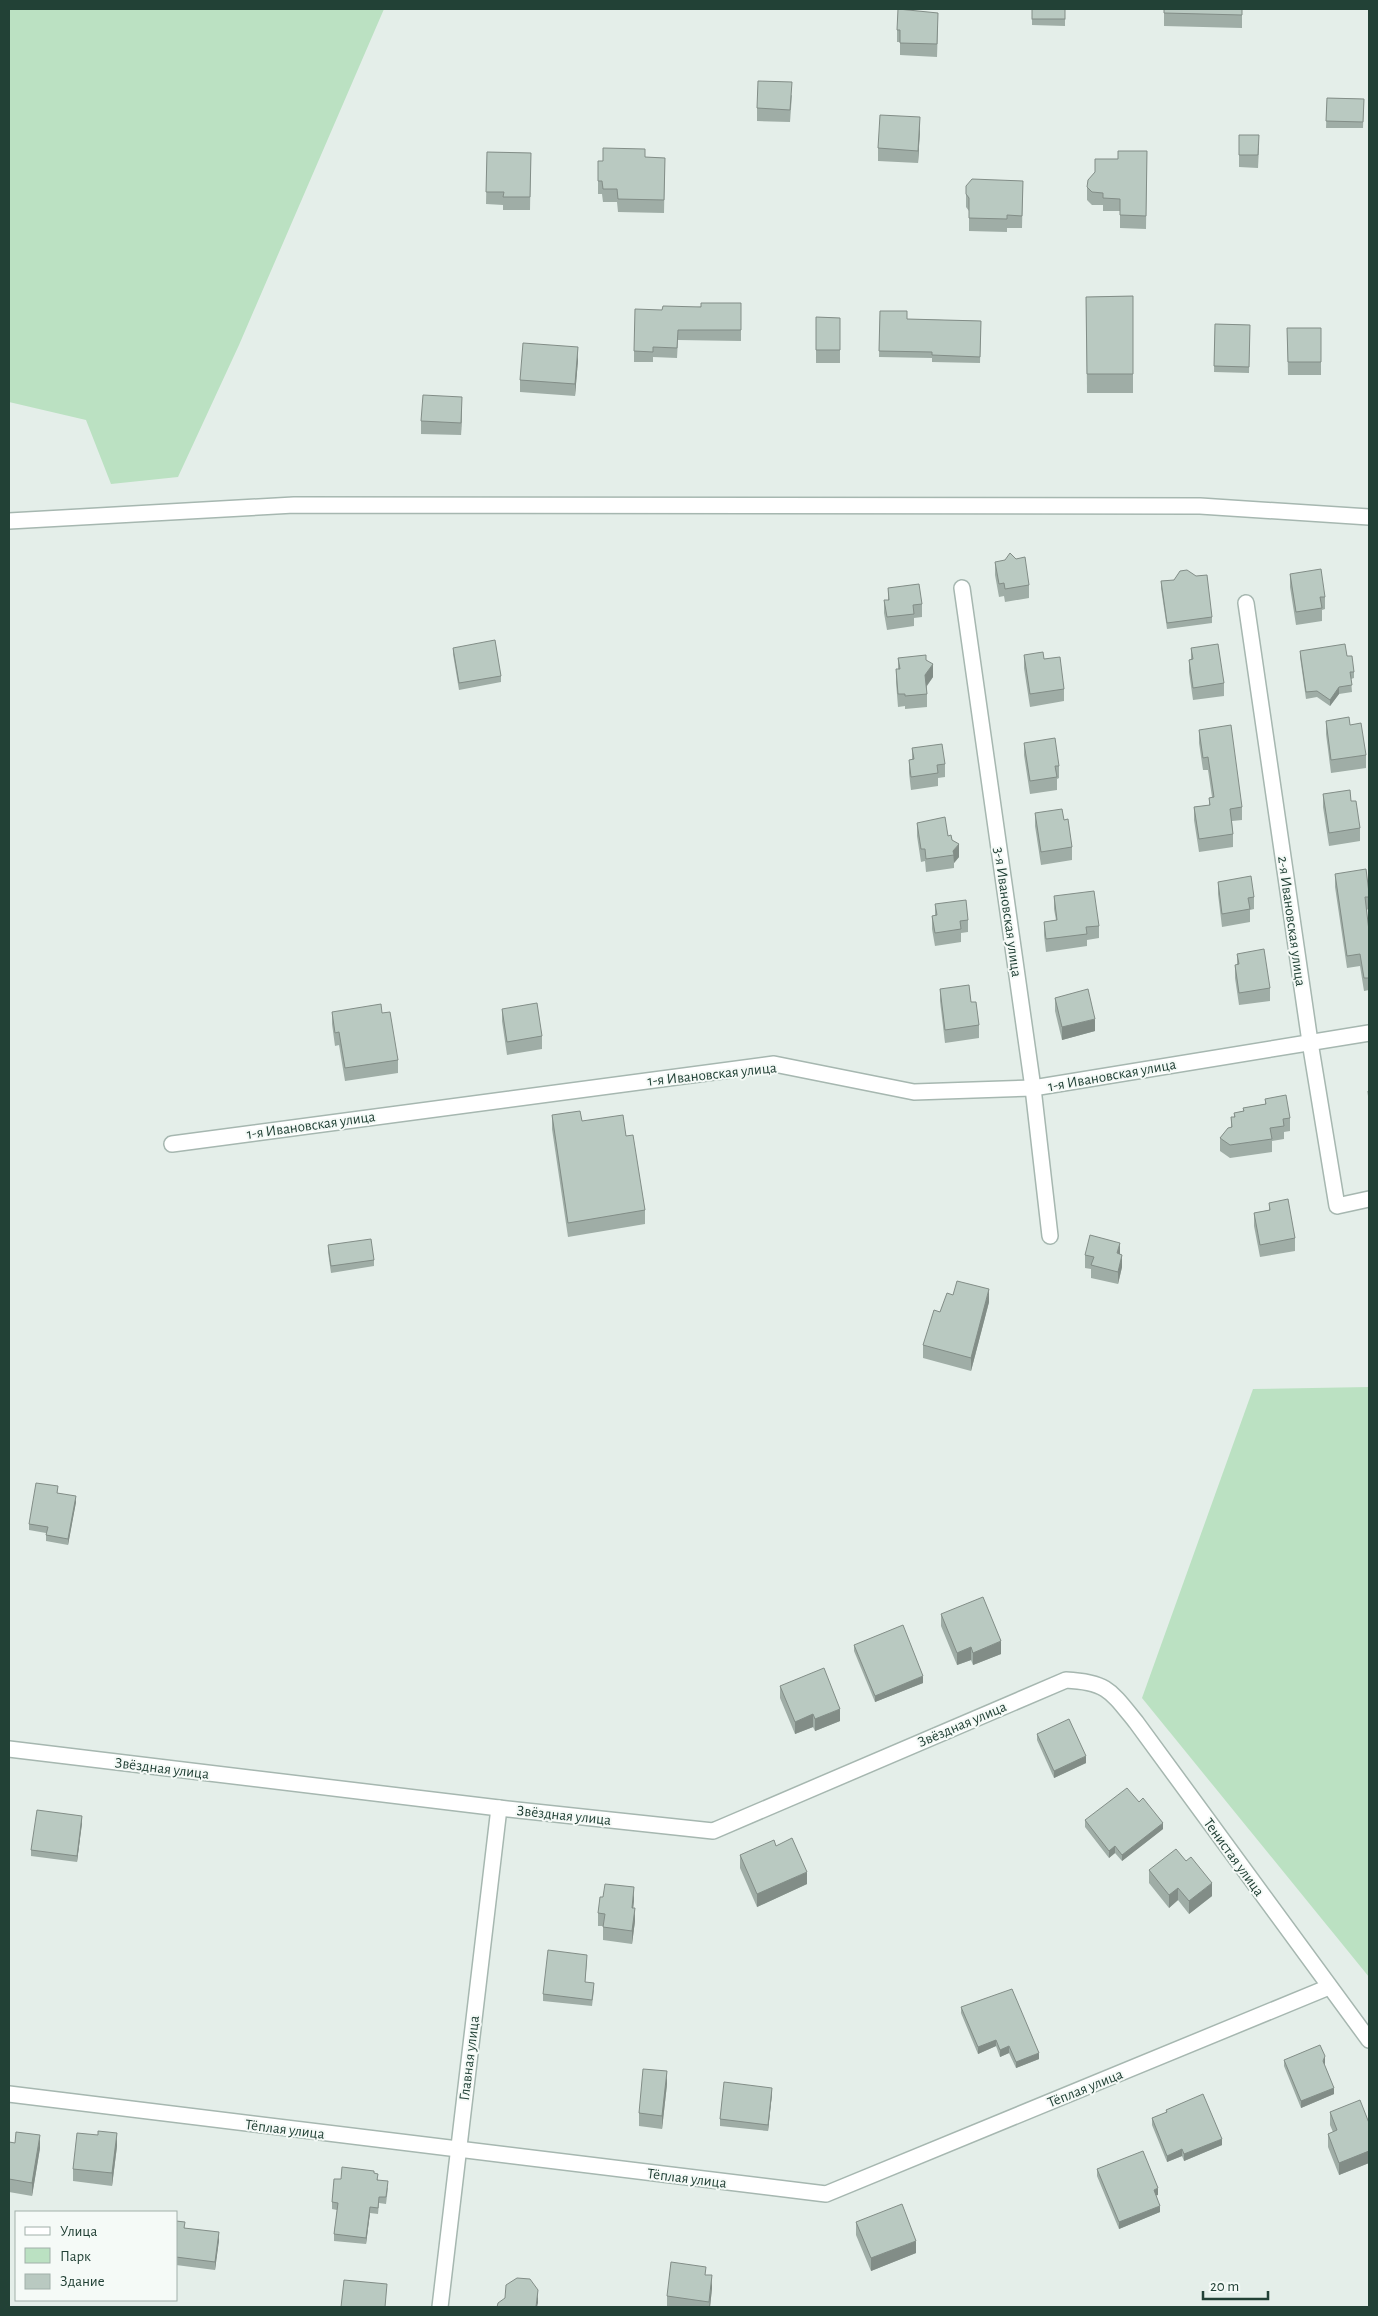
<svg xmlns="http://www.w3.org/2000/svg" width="1378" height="2316" font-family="'Alegreya Sans',sans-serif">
  <rect width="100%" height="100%" fill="#e4eee9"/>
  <g fill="#bbe1c2">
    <polygon points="9,9 384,9 239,345 178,477 111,484 86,420 9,402"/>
    <polygon points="1369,1387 1369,1977 1142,1698 1253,1389"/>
  </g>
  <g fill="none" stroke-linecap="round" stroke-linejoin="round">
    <defs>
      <g id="street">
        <polyline points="9,521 294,505 1200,506 1369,517"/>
        <polyline points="962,588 1033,1088 1050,1236"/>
        <polyline points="1246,603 1310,1042 1337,1206 1369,1199"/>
        <polyline points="172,1144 774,1064 914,1092 1033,1088 1369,1033"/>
        <path d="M9,1749L499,1808L713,1831L1066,1680C1107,1682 1111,1691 1136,1722L1369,2040"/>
        <polyline points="9,2094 826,2194 1329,1987"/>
        <polyline points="440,2307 499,1808"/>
      </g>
    </defs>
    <use href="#street" stroke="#a6b7b0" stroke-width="18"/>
    <use href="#street" stroke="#fff" stroke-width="15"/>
  </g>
  <g fill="#9fada6">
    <polygon points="1032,9 1065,9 1065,26 1032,25"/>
    <polygon points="1164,9 1242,9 1242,28 1164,26"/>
    <polygon points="938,26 937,57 900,55 900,42 897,42 897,30"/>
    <polygon points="792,95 790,122 757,121 757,108"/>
    <polygon points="1327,98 1364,99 1363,128 1326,128"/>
    <polygon points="920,130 918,163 878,161 878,148"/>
    <polygon points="1239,135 1259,148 1258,168 1239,167"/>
    <polygon points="1147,151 1146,229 1120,228 1120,211 1103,211 1103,205 1092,205 1087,200 1087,187 1118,159"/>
    <polygon points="487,152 531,153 530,210 503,210 503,205 486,204"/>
    <polygon points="645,157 665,158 664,213 618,212 617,202 603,202 602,194 598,194 598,181 603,161"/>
    <polygon points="1023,181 1022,228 1007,228 1007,232 969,231 969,211 966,207 966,186"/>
    <polygon points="1133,296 1133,393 1087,393 1086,297"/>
    <polygon points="741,303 741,341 678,340 677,358 653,357 653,362 634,362 634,351 662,310"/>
    <polygon points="880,311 907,319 981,321 980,363 932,362 932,358 879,357"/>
    <polygon points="816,317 840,318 840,363 816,363"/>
    <polygon points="1215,324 1250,325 1249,373 1214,372"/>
    <polygon points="1287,328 1321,328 1321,375 1288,375"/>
    <polygon points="578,360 575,396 520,392 520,380"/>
    <polygon points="462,409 461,435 421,434 421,421"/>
    <polygon points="995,562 1029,585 1029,598 1005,602 1004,596 999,597 995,575"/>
    <polygon points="1290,574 1325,597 1325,609 1322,610 1322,621 1296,625 1290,587"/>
    <polygon points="1161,581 1212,617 1212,623 1167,629 1161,588"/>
    <polygon points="888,588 922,604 922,617 914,618 914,626 887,630 884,613 884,600 888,600"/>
    <polygon points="453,648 501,676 501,682 459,690 453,654"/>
    <polygon points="1191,648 1224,683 1224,696 1193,700 1189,672 1189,660 1191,659"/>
    <polygon points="1300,651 1347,656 1354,672 1354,678 1351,679 1352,692 1339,694 1330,706 1317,697 1306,699 1300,657"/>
    <polygon points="1024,655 1044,659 1064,689 1064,701 1030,707 1024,668"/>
    <polygon points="898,658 926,660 933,677 927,686 927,707 905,709 905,706 898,707 896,682 896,669 898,669"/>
    <polygon points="1326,721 1350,725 1366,755 1366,768 1331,773 1326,734"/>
    <polygon points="1199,730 1242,807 1242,820 1232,821 1233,834 1233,847 1199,852 1194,820 1194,807 1209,805 1209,798 1212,797 1208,770 1203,770 1199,743"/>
    <polygon points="1024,743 1059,766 1059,778 1057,779 1057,790 1030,794 1024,755"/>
    <polygon points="912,748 945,764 945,777 938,778 938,786 911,790 909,773 909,760 912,760"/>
    <polygon points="1323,794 1351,801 1360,828 1360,841 1329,846 1323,807"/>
    <polygon points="1035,813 1064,820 1072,847 1072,860 1041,865 1035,826"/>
    <polygon points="917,823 948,836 952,840 959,857 954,863 954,868 926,872 925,861 921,862 917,836"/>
    <polygon points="1335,874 1369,893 1369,909 1366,910 1369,931 1369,990 1364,991 1360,966 1347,968 1335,887"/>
    <polygon points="1218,882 1254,897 1254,909 1250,910 1250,922 1222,927 1218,894"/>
    <polygon points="1054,896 1099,926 1099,938 1087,940 1087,946 1046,952 1044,935 1044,922 1056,920 1054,909"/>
    <polygon points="935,904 968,920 968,932 961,933 961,942 935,946 932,929 932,916 935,915"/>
    <polygon points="1237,954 1270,988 1270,1001 1239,1005 1235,978 1235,965 1237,965"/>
    <polygon points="940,989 971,1002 979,1025 979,1038 945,1043 940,1001"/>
    <polygon points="1055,998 1095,1031 1062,1040 1055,1011"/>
    <polygon points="502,1009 542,1036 542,1049 507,1055 502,1021"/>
    <polygon points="332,1012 382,1013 398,1060 398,1073 345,1081 339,1045 335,1046 332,1024"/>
    <polygon points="1369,1090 1369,1114 1368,1104 1368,1091"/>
    <polygon points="1265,1099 1290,1118 1290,1131 1284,1132 1284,1139 1272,1141 1272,1152 1230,1158 1220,1151 1220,1138 1231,1127 1231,1117 1234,1117 1234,1113 1243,1111 1243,1108 1265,1104"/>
    <polygon points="552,1115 582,1121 626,1136 645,1210 645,1224 568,1237 552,1129"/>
    <polygon points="1269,1203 1295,1238 1295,1251 1260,1257 1254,1226 1254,1213 1269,1210"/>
    <polygon points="328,1245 374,1260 374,1266 331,1273 328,1252"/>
    <polygon points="1120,1254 1122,1267 1118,1284 1091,1278 1091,1269 1085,1268 1085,1255"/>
    <polygon points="989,1302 971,1371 923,1358 923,1345 940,1312"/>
    <polygon points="58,1493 76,1502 68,1545 46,1541 46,1533 29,1530 29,1524"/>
    <polygon points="941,1614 1001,1654 973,1665 971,1660 957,1665 941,1626"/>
    <polygon points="854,1645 923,1683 875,1702 854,1651"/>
    <polygon points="780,1686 840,1721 815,1731 813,1727 795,1734 780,1698"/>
    <polygon points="1037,1734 1086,1763 1054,1778 1037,1740"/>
    <polygon points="1139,1802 1163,1829 1122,1861 1115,1853 1109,1858 1085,1827 1085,1820"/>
    <polygon points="82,1823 77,1862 31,1856 31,1850"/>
    <polygon points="740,1855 807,1884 757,1907 740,1868"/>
    <polygon points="1149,1870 1212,1896 1189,1914 1178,1900 1169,1908 1149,1883"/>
    <polygon points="634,1900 633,1908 635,1921 632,1944 603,1940 603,1926 598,1926 598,1913"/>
    <polygon points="587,1962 585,1982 594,1990 592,2006 543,2001 543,1994"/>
    <polygon points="961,2007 1039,2059 1016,2068 1009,2053 1000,2057 996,2046 978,2054 961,2013"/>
    <polygon points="1284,2060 1325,2063 1324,2065 1334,2094 1301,2108 1284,2066"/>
    <polygon points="667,2084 662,2129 639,2126 639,2113"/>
    <polygon points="772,2094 768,2131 720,2126 720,2119"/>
    <polygon points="1166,2110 1222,2145 1184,2161 1182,2156 1167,2162 1152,2125 1152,2118 1166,2113"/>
    <polygon points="1330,2112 1369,2123 1369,2163 1339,2175 1328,2147 1328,2134 1333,2132 1330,2125"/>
    <polygon points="98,2135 117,2146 112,2186 73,2181 73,2169"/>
    <polygon points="9,2142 40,2148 32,2196 9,2192"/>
    <polygon points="1097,2169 1158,2195 1156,2195 1160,2212 1119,2229 1097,2176"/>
    <polygon points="374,2173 378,2180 388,2188 386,2204 379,2203 378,2214 370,2213 366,2244 334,2241 334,2234 337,2210 332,2209 332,2202 341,2179"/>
    <polygon points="176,2221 185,2228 219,2240 215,2270 176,2265"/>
    <polygon points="856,2222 916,2253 871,2271 856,2235"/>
    <polygon points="706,2275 712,2288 710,2307 667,2307 667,2296"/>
  </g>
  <g fill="#828d87">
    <polygon points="920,117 920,130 918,163 918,151"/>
    <polygon points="578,347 578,360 575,396 575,384"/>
    <polygon points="462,397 462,409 461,435 461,423"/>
    <polygon points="933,664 933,677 925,688 925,675"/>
    <polygon points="1339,687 1339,694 1330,706 1330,700"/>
    <polygon points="959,844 959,857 954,863 953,851"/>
    <polygon points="1095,1019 1095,1031 1062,1040 1062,1027"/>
    <polygon points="1120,1243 1120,1255 1117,1253"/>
    <polygon points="1122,1255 1122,1267 1118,1284 1118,1272"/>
    <polygon points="989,1289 989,1302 971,1371 971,1358"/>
    <polygon points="76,1496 76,1502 68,1545 68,1539"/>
    <polygon points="1001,1641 1001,1654 973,1665 973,1653"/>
    <polygon points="971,1647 971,1660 957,1665 957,1653"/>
    <polygon points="923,1676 923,1683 875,1702 875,1696"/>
    <polygon points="840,1709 840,1721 815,1731 815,1719"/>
    <polygon points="813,1714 813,1727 795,1734 795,1722"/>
    <polygon points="1086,1756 1086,1763 1054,1778 1054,1771"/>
    <polygon points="82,1816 82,1823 77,1862 77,1856"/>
    <polygon points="1163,1823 1163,1829 1122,1861 1122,1855"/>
    <polygon points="1115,1846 1115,1853 1109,1858 1109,1851"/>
    <polygon points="807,1872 807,1884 757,1907 757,1894"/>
    <polygon points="1212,1883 1212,1896 1189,1914 1189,1901"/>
    <polygon points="634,1887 634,1900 632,1921 632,1908"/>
    <polygon points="1178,1888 1178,1900 1169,1908 1169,1895"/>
    <polygon points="635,1908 635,1921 632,1944 632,1931"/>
    <polygon points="996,2040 996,2046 978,2054 978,2047"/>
    <polygon points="1009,2046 1009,2053 1000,2057 1000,2050"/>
    <polygon points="1039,2053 1039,2059 1016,2068 1016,2062"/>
    <polygon points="1325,2056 1325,2063 1323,2068 1323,2061"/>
    <polygon points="667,2071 667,2084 662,2129 662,2116"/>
    <polygon points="772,2088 772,2094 768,2131 768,2125"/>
    <polygon points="1334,2088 1334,2094 1301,2108 1301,2101"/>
    <polygon points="117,2133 117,2146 112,2186 112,2173"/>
    <polygon points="40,2135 40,2148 32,2196 32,2183"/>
    <polygon points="1222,2139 1222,2145 1184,2161 1184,2154"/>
    <polygon points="1369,2142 1369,2163 1339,2175 1339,2163"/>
    <polygon points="1182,2149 1182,2156 1167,2162 1167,2156"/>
    <polygon points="1158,2188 1158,2195 1154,2196 1154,2190"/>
    <polygon points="1160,2206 1160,2212 1119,2229 1119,2222"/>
    <polygon points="370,2207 370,2213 366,2244 366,2238"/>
    <polygon points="219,2232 219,2240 215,2270 215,2262"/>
    <polygon points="916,2241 916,2253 871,2271 871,2258"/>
    <polygon points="712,2275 712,2288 710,2307 709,2307"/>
    <polygon points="538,2290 538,2303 537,2307 536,2307"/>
  </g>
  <g fill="#b9c9c1" stroke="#828d87">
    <polygon points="898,9 938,13 937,44 900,43 900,30 897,30"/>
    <rect x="1032" y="9" width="33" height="10"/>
    <polygon points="1164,9 1242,9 1242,15 1164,13"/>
    <polygon points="758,81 792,82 790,110 757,108"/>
    <polygon points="1327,98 1364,99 1363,122 1326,121"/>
    <polygon points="880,115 920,117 918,151 878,148"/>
    <polygon points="1239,135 1259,135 1258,155 1239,155"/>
    <polygon points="603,148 645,149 645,157 665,158 664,200 618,199 617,189 603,189 602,181 598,181 598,161 603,161"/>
    <polygon points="1118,151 1147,151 1146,216 1120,215 1120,199 1103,198 1103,193 1092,192 1087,187 1088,180 1095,172 1095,159 1118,159"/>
    <polygon points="487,152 531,153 530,197 503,197 504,192 486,192"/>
    <polygon points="972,179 1023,181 1022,216 1007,215 1007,219 969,218 969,198 966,194 966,186"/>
    <polygon points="1133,296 1133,374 1087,374 1086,297"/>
    <polygon points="701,303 741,303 741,330 678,330 677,348 653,347 653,352 634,351 635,309 662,310 663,306 701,307"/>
    <polygon points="880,311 907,311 907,319 981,321 980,357 932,355 932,352 879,351"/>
    <polygon points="816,317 840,318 840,350 816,350"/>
    <polygon points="1215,324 1250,325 1249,367 1214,366"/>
    <polygon points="1287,328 1321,328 1321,362 1288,362"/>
    <polygon points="523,343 578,347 575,384 520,380"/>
    <polygon points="423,395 462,397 461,423 421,421"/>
    <polygon points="1010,553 1016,559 1025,557 1029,585 1005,589 1004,583 999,584 995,562 1005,560"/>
    <polygon points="1321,569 1325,597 1320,597 1322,608 1296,612 1290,574"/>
    <polygon points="1187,570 1196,576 1207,575 1212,617 1167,623 1161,581 1174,580 1180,571"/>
    <polygon points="919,584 922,604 913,605 914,614 887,617 884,600 889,600 888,588"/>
    <polygon points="495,640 501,676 459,683 453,648"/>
    <polygon points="1218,644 1224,683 1193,688 1189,660 1193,659 1191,648"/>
    <polygon points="1345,644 1347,656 1352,656 1354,672 1350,672 1352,685 1339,687 1330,700 1317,691 1306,692 1300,651"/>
    <polygon points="1043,652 1044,659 1060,657 1064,689 1030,694 1024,655"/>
    <polygon points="926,655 926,660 933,664 925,675 927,694 905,696 905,694 898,694 896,669 900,669 898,658"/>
    <polygon points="1349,717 1350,725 1361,723 1366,755 1331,760 1326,721"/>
    <polygon points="1231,725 1242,807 1230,809 1233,834 1199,839 1194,807 1210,805 1209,798 1214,797 1208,757 1203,758 1199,730"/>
    <polygon points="1055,738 1059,766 1055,766 1057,777 1030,781 1024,743"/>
    <polygon points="942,744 945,764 937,765 938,773 911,777 909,760 914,759 912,748"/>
    <polygon points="1350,790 1351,801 1356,801 1360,828 1329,833 1323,794"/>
    <polygon points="1062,809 1064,820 1068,819 1072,847 1041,852 1035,813"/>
    <polygon points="945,817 948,836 951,835 952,840 959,844 953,851 954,855 926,859 925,849 921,849 917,823"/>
    <polygon points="1366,869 1369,893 1369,897 1365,897 1369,931 1369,978 1364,978 1360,954 1347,956 1335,874"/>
    <polygon points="1251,876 1254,897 1248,898 1250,909 1222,914 1218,882"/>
    <polygon points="1094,891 1099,926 1086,927 1087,934 1046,939 1044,922 1057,920 1054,896"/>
    <polygon points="966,900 968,920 960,921 961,929 935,933 932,916 937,915 935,904"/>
    <polygon points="1264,949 1270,988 1239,993 1235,965 1239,964 1237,954"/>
    <polygon points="969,985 971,1002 976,1002 979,1025 945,1030 940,989"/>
    <polygon points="1088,989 1095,1019 1062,1027 1055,998"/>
    <polygon points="537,1003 542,1036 507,1042 502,1009"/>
    <polygon points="381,1004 382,1013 390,1012 398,1060 345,1068 339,1032 335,1033 332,1012"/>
    <polygon points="1369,1090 1369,1101 1368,1091"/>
    <polygon points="1286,1095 1290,1118 1283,1119 1284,1126 1270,1128 1272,1139 1230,1145 1220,1138 1228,1128 1232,1127 1231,1117 1235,1117 1234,1113 1244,1111 1243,1108 1266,1104 1265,1099"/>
    <polygon points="580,1111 582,1121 623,1115 626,1136 633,1135 645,1210 568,1223 552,1115"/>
    <polygon points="1288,1199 1295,1238 1260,1245 1254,1213 1270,1210 1269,1203"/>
    <polygon points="1090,1235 1120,1243 1117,1253 1122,1255 1118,1272 1091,1265 1094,1257 1085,1255"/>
    <polygon points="371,1239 374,1260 331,1266 328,1245"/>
    <polygon points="957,1281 989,1289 971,1358 923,1345 934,1310 940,1312 947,1293 953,1295"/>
    <polygon points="36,1483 58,1486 57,1493 76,1496 68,1539 46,1535 48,1527 29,1524"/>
    <polygon points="983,1597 1001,1641 973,1653 971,1647 957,1653 941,1614"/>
    <polygon points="903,1625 923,1676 875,1696 854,1645"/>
    <polygon points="824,1668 840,1709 815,1719 813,1714 795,1722 780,1686"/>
    <polygon points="1069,1719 1086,1756 1054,1771 1037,1734"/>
    <polygon points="1127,1788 1139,1802 1143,1798 1163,1823 1122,1855 1115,1846 1109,1851 1085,1820"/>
    <polygon points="37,1810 82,1816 77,1856 31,1850"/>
    <polygon points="792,1838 807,1872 757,1894 740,1855 774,1840 776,1846"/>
    <polygon points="1176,1849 1186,1861 1191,1857 1212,1883 1189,1901 1178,1888 1169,1895 1149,1870"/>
    <polygon points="605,1884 634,1887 632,1908 635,1908 632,1931 603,1927 605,1914 598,1913 600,1897 603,1897"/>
    <polygon points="548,1950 587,1955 585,1982 594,1983 592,2000 543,1994"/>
    <polygon points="1012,1989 1039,2053 1016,2062 1009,2046 1000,2050 996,2040 978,2047 961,2007"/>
    <polygon points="1320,2045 1325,2056 1323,2061 1334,2088 1301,2101 1284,2060"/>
    <polygon points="643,2069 667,2071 662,2116 639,2113"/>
    <polygon points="724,2082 772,2088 768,2125 720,2119"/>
    <polygon points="1203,2094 1222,2139 1184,2154 1182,2149 1167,2156 1152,2118 1167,2112 1166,2110"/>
    <polygon points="1360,2100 1369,2123 1369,2151 1339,2163 1328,2134 1337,2130 1330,2112"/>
    <polygon points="98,2131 117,2133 112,2173 73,2169 77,2133 98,2135"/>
    <polygon points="16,2132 40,2135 32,2183 9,2179 9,2142 15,2143"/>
    <polygon points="1143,2151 1158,2188 1154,2190 1160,2206 1119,2222 1097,2169"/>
    <polygon points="342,2167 374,2171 374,2173 378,2174 377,2180 388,2181 386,2197 379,2197 378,2208 370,2207 366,2238 334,2234 338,2203 332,2202 334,2179 341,2179"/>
    <polygon points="902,2204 916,2241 871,2258 856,2222"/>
    <polygon points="176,2221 185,2222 184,2228 219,2232 215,2262 176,2257"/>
    <polygon points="671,2262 706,2267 705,2275 712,2275 709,2302 667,2296"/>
    <polygon points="517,2278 530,2279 538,2290 536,2307 497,2307 498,2303 505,2298 506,2285"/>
    <polygon points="344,2280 387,2284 385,2307 341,2307"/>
  </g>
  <g text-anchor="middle" stroke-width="4" stroke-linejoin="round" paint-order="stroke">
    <g font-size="15" fill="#224136" stroke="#f5faf7">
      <text transform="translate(1008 912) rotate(82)" y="5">3-я Ивановская улица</text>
      <text transform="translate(1292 921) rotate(82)" y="5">2-я Ивановская улица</text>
      <text transform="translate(712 1074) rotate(-6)" y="5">1-я Ивановская улица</text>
      <text transform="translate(1112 1075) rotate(-10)" y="5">1-я Ивановская улица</text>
      <text transform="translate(311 1125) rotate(-8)" y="5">1-я Ивановская улица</text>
      <text transform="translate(962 1724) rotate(-23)" y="5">Звёздная улица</text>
      <text transform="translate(162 1768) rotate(7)" y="5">Звёздная улица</text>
      <text transform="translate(564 1815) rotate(6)" y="5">Звёздная улица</text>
      <text transform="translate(1234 1857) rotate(54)" y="5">Тенистая улица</text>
      <text transform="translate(469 2058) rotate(-83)" y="5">Главная улица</text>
      <text transform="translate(1085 2088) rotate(-22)" y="5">Тёплая улица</text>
      <text transform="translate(285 2129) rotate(7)" y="5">Тёплая улица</text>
      <text transform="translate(687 2178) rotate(7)" y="5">Тёплая улица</text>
    </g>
  </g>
  <rect width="1378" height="2316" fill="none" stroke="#224136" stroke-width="20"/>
  <rect x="15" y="2211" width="162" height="90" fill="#f5faf7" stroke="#a1b0aa"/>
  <rect x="25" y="2227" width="25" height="8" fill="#ffffff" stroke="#a1b0aa"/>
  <text x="60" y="2236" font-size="15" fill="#224136">Улица</text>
  <rect x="25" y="2248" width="25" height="15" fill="#bbe1c2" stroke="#a1b0aa"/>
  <text x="60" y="2261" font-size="15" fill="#224136">Парк</text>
  <rect x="25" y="2274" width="25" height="15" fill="#b9c9c1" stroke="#a1b0aa"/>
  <text x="60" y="2286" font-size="15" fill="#224136">Здание</text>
  <path d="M1203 2291v8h65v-8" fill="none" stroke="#224136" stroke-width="2.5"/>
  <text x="1210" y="2291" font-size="15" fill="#224136" stroke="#f5faf7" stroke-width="4" paint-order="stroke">20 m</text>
</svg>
